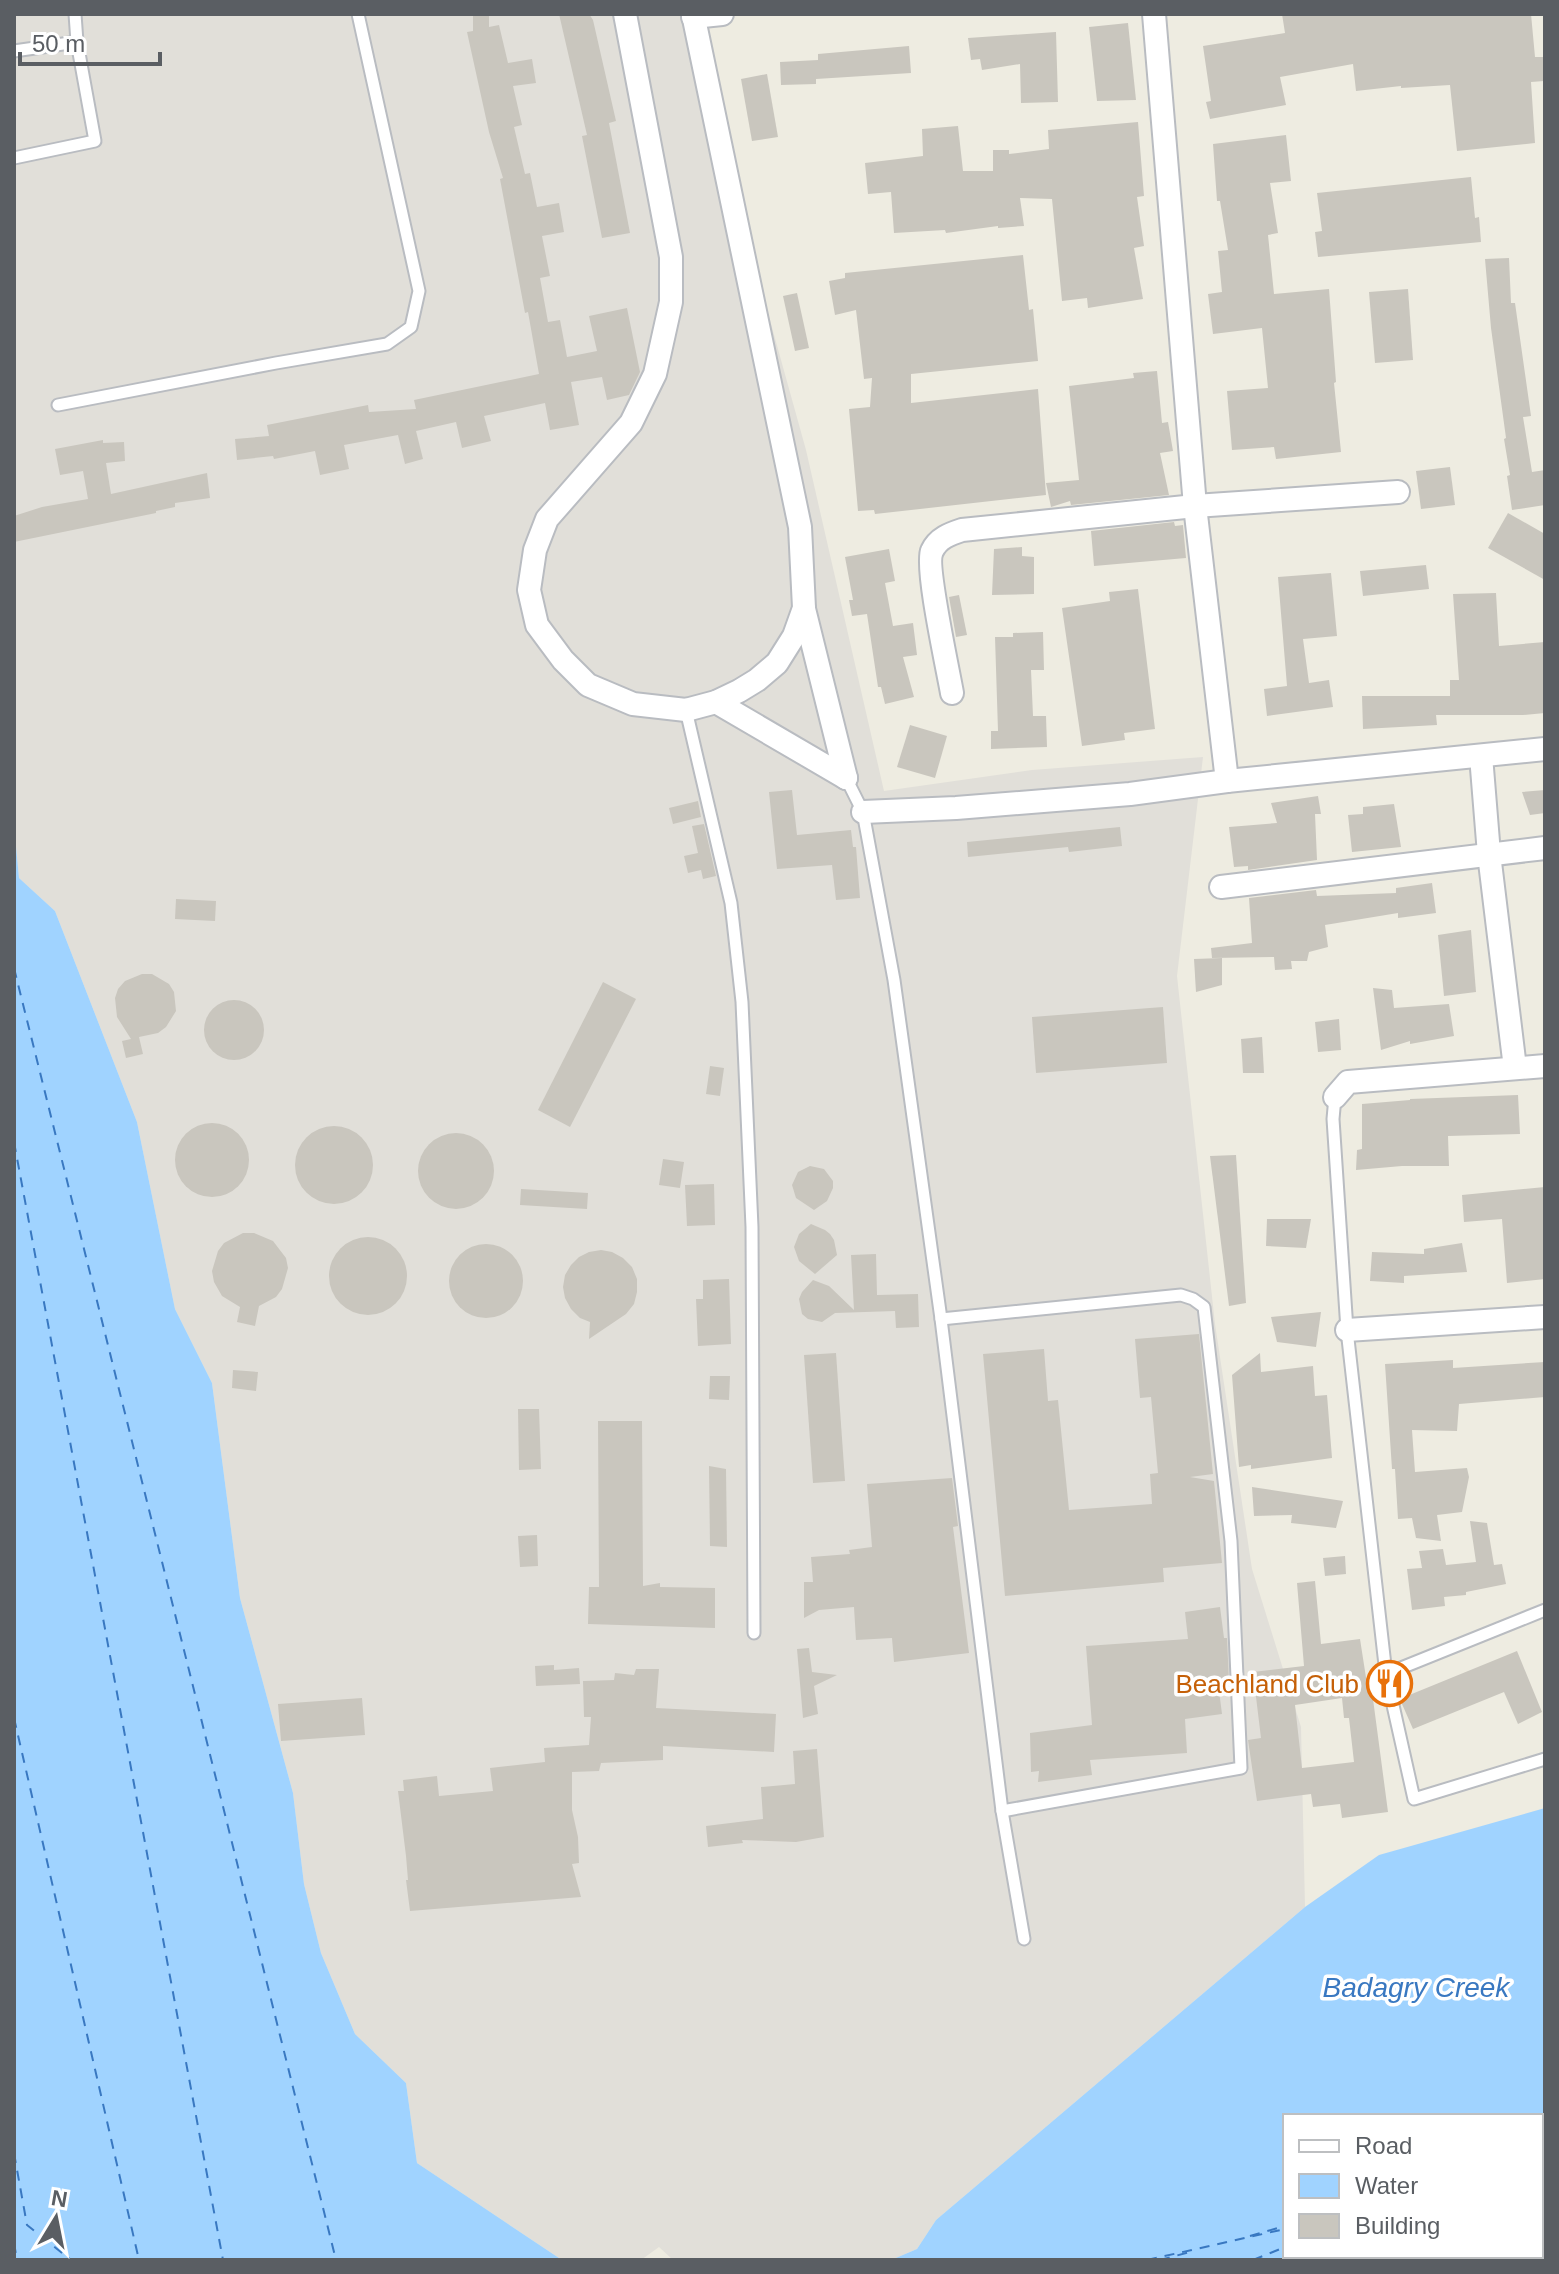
<svg xmlns="http://www.w3.org/2000/svg" width="1559" height="2274" font-family="Arial,sans-serif">
  <rect width="100%" height="100%" fill="#eeece1"/>
  <polygon fill="#e1dfd9" points="14,14 685,14 806,450 884,791 1032,770 1203,757 1177,976 1215,1324 1252,1569 1301,1727 1305,1907 936,2220 917,2249 891,2260 673,2260 659,2247 641,2260 562,2260 417,2163 406,2083 355,2034 321,1953 304,1884 293,1793 240,1598 212,1383 175,1309 137,1122 55,911 19,878 14,826"/>
  <g fill="#a0d3ff" fill-rule="evenodd">
    <polygon points="14,826 19,878 55,911 137,1122 175,1309 212,1383 240,1598 293,1793 304,1884 321,1953 355,2034 406,2083 417,2163 562,2260 14,2260"/>
    <path d="M1545,1808V2260H891L917,2249L936,2220L1305,1907L1379,1855ZM1285,2116H1541V2256H1285Z"/>
  </g>
  <g fill="none" stroke-linecap="round" stroke-linejoin="round">
    <g stroke="#3978c1" stroke-width="2" stroke-dasharray="10 8" stroke-linecap="butt">
      <polyline points="14,968 336,2260"/>
      <polyline points="14,1142 223,2260"/>
      <polyline points="14,1718 139,2260"/>
      <polyline points="1541,2142 1545,2140"/>
      <polyline points="14,2153 27,2225 71,2260"/>
      <polyline points="1541,2157 1545,2156"/>
      <polyline points="1541,2173 1545,2172"/>
      <polyline points="1250,2236 1285,2226"/>
      <polyline points="14,2243 17,2260"/>
      <polyline points="1147,2260 1285,2229"/>
      <polyline points="1160,2260 1190,2252"/>
      <polyline points="1253,2260 1285,2247"/>
      <polyline points="1529,2260 1545,2256"/>
    </g>
  </g>
  <g fill="#c9c6be" fill-rule="evenodd">
    <polygon points="473,14 489,14 489,27 499,25 508,63 532,59 536,83 513,86 522,125 514,127 525,174 530,173 537,207 559,203 564,232 542,236 550,276 540,278 548,322 560,320 567,357 597,351 589,316 627,308 640,372 629,395 607,400 602,377 571,382 579,425 550,430 545,403 484,416 491,441 462,448 456,422 416,431 423,459 405,464 398,435 344,445 349,469 320,475 315,451 274,459 273,456 237,460 235,439 269,436 267,425 368,405 369,412 416,409 414,400 539,374 528,312 525,313 500,179 503,178 489,132 467,32 473,31"/>
    <polygon points="559,14 589,14 593,20 616,121 609,123 630,233 602,238 582,136 587,135"/>
    <polygon points="1282,14 1531,14 1535,57 1543,57 1544,81 1531,82 1535,143 1457,151 1450,85 1401,88 1401,86 1356,91 1353,64 1280,77 1286,105 1210,119 1206,102 1211,101 1203,46 1285,33"/>
    <polygon points="1128,23 1136,100 1097,101 1089,27"/>
    <polygon points="1056,32 1058,102 1021,103 1020,64 982,70 980,59 971,60 968,38"/>
    <polygon points="909,46 911,73 816,79 816,84 781,85 780,62 818,60 818,54"/>
    <polygon points="767,74 778,137 752,141 741,79"/>
    <polygon points="1138,122 1144,196 1137,197 1144,246 1134,248 1143,299 1088,308 1087,298 1062,301 1052,199 1020,198 1024,226 998,228 998,226 946,233 945,230 894,233 891,192 868,194 865,163 923,156 922,129 958,126 963,171 993,171 993,150 1009,150 1009,154 1049,149 1048,130"/>
    <polygon points="1286,135 1291,181 1270,183 1278,233 1268,235 1274,294 1329,289 1336,382 1334,383 1341,452 1276,459 1274,447 1232,450 1227,391 1268,388 1262,328 1213,334 1208,294 1222,292 1218,251 1228,250 1220,201 1217,201 1213,144"/>
    <polygon points="1471,177 1475,218 1479,217 1481,242 1318,257 1315,232 1322,231 1317,193"/>
    <polygon points="1023,255 1029,310 1033,309 1038,361 911,374 911,403 1038,389 1046,495 875,514 874,510 858,511 849,409 870,407 872,378 864,379 856,310 835,315 829,281 845,278 845,273"/>
    <polygon points="1509,258 1511,303 1515,303 1531,416 1523,417 1532,472 1545,470 1545,505 1512,510 1507,476 1510,475 1504,439 1506,438 1491,328 1485,259"/>
    <polygon points="1408,289 1413,360 1375,363 1369,292"/>
    <polygon points="797,293 809,348 795,351 783,296"/>
    <polygon points="1157,371 1162,423 1168,422 1173,451 1160,453 1169,495 1071,505 1070,501 1051,507 1046,483 1079,480 1069,386 1134,378 1133,373"/>
    <polygon points="103,440 103,443 124,442 125,461 106,463 111,494 207,473 210,498 175,503 175,507 156,511 156,513 14,542 14,516 42,507 88,499 83,471 60,475 55,449"/>
    <polygon points="1450,467 1455,505 1421,509 1416,471"/>
    <polygon points="1508,513 1545,534 1545,580 1488,548"/>
    <polygon points="1174,522 1175,526 1183,525 1186,558 1094,566 1091,531"/>
    <polygon points="1022,547 1022,556 1034,557 1034,594 992,595 994,549"/>
    <polygon points="889,549 895,581 885,583 893,626 913,623 917,655 903,657 914,697 885,704 881,687 878,687 867,614 852,616 849,600 853,600 845,557"/>
    <polygon points="1426,565 1429,589 1363,596 1360,571"/>
    <polygon points="1331,573 1337,636 1303,639 1309,683 1329,680 1333,707 1267,716 1264,689 1287,686 1278,577"/>
    <polygon points="1138,589 1155,729 1124,733 1125,740 1082,746 1062,608 1110,601 1109,592"/>
    <polygon points="1496,593 1499,646 1545,642 1545,713 1523,715 1436,715 1437,725 1363,729 1362,696 1450,696 1450,680 1459,680 1453,594"/>
    <polygon points="959,595 967,635 956,637 949,597"/>
    <polygon points="1043,632 1044,670 1031,670 1033,716 1046,716 1047,747 991,749 991,731 998,731 995,637 1013,637 1013,633"/>
    <polygon points="910,725 947,736 935,778 897,767"/>
    <polygon points="792,790 797,835 851,830 853,847 856,847 860,898 836,900 832,865 777,869 769,792"/>
    <polygon points="1545,790 1545,813 1530,815 1522,792"/>
    <polygon points="1318,796 1321,814 1315,814 1317,860 1248,870 1248,866 1234,867 1229,827 1277,823 1271,803"/>
    <polygon points="698,801 701,817 673,824 669,808"/>
    <polygon points="1394,804 1401,847 1352,852 1348,815 1363,814 1363,807"/>
    <polygon points="704,824 716,876 703,879 701,870 688,873 684,856 698,853 692,826"/>
    <polygon points="1120,827 1122,846 1069,852 1068,847 968,857 967,842"/>
    <polygon points="1432,883 1436,913 1398,918 1398,913 1325,925 1328,947 1309,952 1307,961 1291,961 1292,969 1275,970 1274,957 1212,958 1211,948 1252,943 1249,898 1316,890 1317,896 1396,893 1396,888"/>
    <polygon points="176,899 216,901 215,921 175,919"/>
    <polygon points="1471,930 1476,992 1444,996 1438,935"/>
    <polygon points="1222,958 1222,985 1196,992 1194,959"/>
    <polygon points="142,974 152,974 169,984 174,992 176,1011 166,1027 158,1033 139,1037 143,1054 126,1058 122,1041 131,1039 117,1017 115,998 118,989 125,981"/>
    <polygon points="603,982 636,999 570,1127 538,1110"/>
    <polygon points="1373,988 1392,990 1394,1008 1449,1004 1454,1036 1410,1044 1410,1041 1381,1050"/>
    <circle cx="234" cy="1030" r="30"/>
    <polygon points="1163,1007 1167,1063 1036,1073 1032,1017"/>
    <polygon points="1339,1019 1341,1050 1318,1052 1315,1022"/>
    <polygon points="1262,1037 1264,1073 1243,1073 1241,1039"/>
    <polygon points="710,1066 724,1068 720,1096 706,1094"/>
    <polygon points="1518,1095 1520,1134 1448,1136 1449,1166 1402,1166 1356,1170 1357,1150 1362,1149 1362,1104 1410,1100 1410,1099"/>
    <circle cx="212" cy="1160" r="37"/>
    <circle cx="334" cy="1165" r="39"/>
    <circle cx="456" cy="1171" r="38"/>
    <polygon points="1236,1155 1246,1303 1229,1306 1210,1156"/>
    <polygon points="663,1159 684,1162 680,1188 659,1185"/>
    <polygon points="810,1166 824,1169 833,1181 833,1188 827,1201 814,1210 796,1198 792,1185 798,1172"/>
    <polygon points="714,1184 715,1225 687,1226 685,1185"/>
    <polygon points="1545,1187 1545,1279 1507,1283 1502,1219 1464,1222 1462,1195"/>
    <polygon points="521,1189 588,1193 587,1209 520,1205"/>
    <polygon points="1267,1219 1311,1219 1306,1248 1266,1246"/>
    <polygon points="811,1224 825,1230 830,1234 834,1240 837,1255 815,1274 799,1261 794,1247 799,1234"/>
    <polygon points="243,1233 254,1233 273,1241 286,1258 288,1268 282,1289 276,1297 259,1306 255,1326 237,1322 240,1307 222,1296 214,1282 212,1271 218,1251 224,1243"/>
    <circle cx="368" cy="1276" r="39"/>
    <polygon points="1462,1243 1467,1272 1404,1276 1404,1283 1370,1281 1372,1252 1424,1254 1424,1249"/>
    <circle cx="486" cy="1281" r="37"/>
    <polygon points="601,1250 612,1252 623,1258 632,1267 637,1279 637,1292 634,1304 626,1314 589,1339 590,1322 580,1318 571,1309 565,1298 563,1287 565,1275 571,1265 579,1257 589,1252"/>
    <polygon points="876,1254 877,1295 918,1294 919,1327 896,1328 895,1311 835,1313 822,1322 808,1319 802,1314 799,1299 802,1292 813,1280 829,1286 854,1310 851,1255"/>
    <polygon points="729,1279 731,1344 698,1346 696,1299 703,1299 703,1280"/>
    <polygon points="1321,1312 1316,1347 1277,1342 1271,1317"/>
    <polygon points="1199,1334 1213,1474 1190,1477 1214,1481 1222,1563 1163,1568 1164,1582 1005,1596 983,1354 1044,1349 1048,1401 1058,1400 1069,1510 1152,1504 1150,1474 1158,1473 1151,1397 1140,1398 1135,1339"/>
    <polygon points="836,1353 845,1481 813,1483 804,1355"/>
    <polygon points="1260,1353 1261,1372 1313,1366 1315,1396 1327,1395 1332,1458 1251,1469 1251,1465 1239,1467 1232,1375"/>
    <polygon points="1453,1360 1453,1368 1545,1362 1545,1397 1459,1404 1457,1431 1412,1430 1415,1472 1467,1468 1469,1477 1462,1512 1437,1515 1441,1541 1416,1538 1412,1518 1398,1519 1395,1469 1392,1469 1385,1364"/>
    <polygon points="233,1370 258,1372 256,1391 232,1388"/>
    <polygon points="710,1376 730,1376 729,1400 709,1399"/>
    <polygon points="518,1409 539,1409 541,1469 519,1470"/>
    <polygon points="598,1421 642,1421 643,1586 660,1583 660,1587 715,1588 715,1628 588,1624 589,1587 599,1587"/>
    <polygon points="709,1466 726,1469 727,1547 710,1546"/>
    <polygon points="952,1478 958,1526 953,1527 969,1653 894,1662 892,1638 856,1640 854,1607 819,1610 804,1618 804,1582 813,1582 811,1557 850,1554 849,1550 872,1547 867,1484"/>
    <polygon points="1252,1487 1343,1501 1336,1528 1291,1523 1292,1515 1254,1516"/>
    <polygon points="1470,1521 1487,1523 1494,1565 1502,1564 1506,1584 1466,1592 1466,1595 1444,1597 1445,1606 1412,1610 1407,1569 1422,1568 1419,1551 1443,1549 1446,1565 1476,1562"/>
    <polygon points="537,1535 538,1566 520,1567 518,1536"/>
    <polygon points="1345,1556 1346,1574 1325,1576 1323,1558"/>
    <path d="M1315,1581L1321,1644L1360,1639L1367,1684H1371L1388,1812L1342,1818L1340,1804L1313,1807L1311,1794L1257,1801L1248,1740L1261,1738L1253,1672L1304,1666L1297,1583ZM1342,1698L1344,1718H1349L1354,1762L1302,1768L1295,1705Z"/>
    <polygon points="1220,1607 1224,1638 1227,1638 1229,1682 1218,1683 1222,1714 1185,1719 1187,1753 1090,1760 1092,1775 1038,1782 1039,1771 1031,1772 1030,1733 1092,1725 1086,1646 1188,1639 1185,1612"/>
    <polygon points="809,1648 812,1672 837,1675 814,1686 818,1714 803,1718 797,1649"/>
    <polygon points="1517,1651 1542,1712 1518,1724 1504,1692 1413,1729 1402,1704 1402,1698"/>
    <polygon points="554,1665 554,1670 579,1668 580,1684 536,1686 535,1666"/>
    <polygon points="636,1669 659,1669 656,1708 776,1714 774,1752 663,1746 663,1760 601,1763 599,1771 572,1772 572,1810 578,1837 579,1863 572,1864 581,1897 410,1911 406,1880 408,1880 406,1856 398,1791 404,1791 403,1780 437,1776 439,1796 493,1791 490,1768 545,1762 544,1748 589,1745 591,1717 584,1717 583,1681 614,1680 615,1673 634,1675"/>
    <polygon points="362,1698 365,1735 281,1741 278,1704"/>
    <polygon points="817,1749 824,1837 796,1842 742,1840 743,1843 708,1847 706,1826 763,1819 761,1787 795,1784 793,1751"/>
  </g>
  <g fill="none" stroke-linecap="round" stroke-linejoin="round">
    <defs>
      <g id="service">
        <polyline points="14,51 77,42"/>
        <polyline points="14,158 95,141 77,42 75,14"/>
        <polyline points="58,405 276,363 387,344 411,327 419,291 358,14"/>
        <polyline points="686,710 731,903 742,1002 752,1227 754,1633"/>
        <polyline points="846,778 863,812 894,980 941,1319 1002,1811 1024,1939"/>
        <polyline points="1335,1097 1333,1119 1347,1330 1386,1674 1545,1610"/>
        <polyline points="941,1319 1181,1295 1193,1299 1204,1307 1231,1541 1241,1768 1002,1811"/>
        <polyline points="1386,1674 1414,1799 1545,1759"/>
      </g>
      <g id="minor">
        <polyline points="625,14 671,257 671,302 655,374 631,423 547,519 535,550 529,590 537,625 563,660 588,685 633,704 686,710 716,702 739,691 757,680 777,663 794,636 804,608 800,527 693,14"/>
        <polyline points="1154,14 1195,506 1227,781"/>
        <polyline points="693,17 722,14"/>
        <polyline points="804,609 846,778"/>
        <path d="M952,693C948,670 925,565 932,551C938,538 950,534 962,530L1195,506L1398,492"/>
        <polyline points="716,702 846,778"/>
        <polyline points="1481,756 1489,854 1515,1068"/>
        <polyline points="863,812 956,808 1130,794 1227,781 1545,749"/>
        <polyline points="1221,887 1545,848"/>
        <polyline points="1335,1097 1348,1082 1545,1066"/>
        <polyline points="1347,1330 1545,1317"/>
      </g>
    </defs>
    <use href="#service" stroke="#b9bcc1" stroke-width="15"/>
    <use href="#minor" stroke="#b9bcc1" stroke-width="26"/>
    <use href="#service" stroke="#fff" stroke-width="11"/>
    <use href="#minor" stroke="#fff" stroke-width="22"/>
  </g>
  <defs>
    <symbol id="restaurant-ring" viewBox="-11 -11 22 22"><circle r="9.5" fill="#fff" stroke="#e8710a" stroke-width="1.5"/><path d="M-5-6h1v4h1v-4h1v4h1v-4h1v5L-1.5 .5V6h-2V.5L-5-1ZM5-6V6H3V1.5H1.5Q1.5-4 5-6Z" fill="#e8710a"/></symbol>
  </defs>
  <g fill-rule="evenodd">
    <use href="#restaurant-ring" x="1364" y="1658" width="51" height="51"/>
  </g>
  <g text-anchor="middle" stroke-width="7" stroke-linejoin="round" paint-order="stroke">
    <g font-size="26" fill="#c56008" stroke="#fff" text-anchor="end">
      <text x="1359" y="1693">Beachland Club</text>
    </g>
    <g font-size="28" font-style="italic" fill="#3978c1" stroke="#fff">
      <text x="1416" y="1997">Badagry Creek</text>
    </g>
  </g>
  <rect width="1559" height="2274" fill="none" stroke="#5a5e63" stroke-width="32"/>
  <rect x="1283" y="2114" width="260" height="144" fill="#ffffff" stroke="#bdbfc1" stroke-width="2"/>
  <rect x="1299" y="2140" width="40" height="12" fill="#ffffff" stroke="#bdbfc1" stroke-width="2"/>
  <text x="1355" y="2154" font-size="24" fill="#5a5e63">Road</text>
  <rect x="1299" y="2174" width="40" height="24" fill="#a0d3ff" stroke="#bdbfc1" stroke-width="2"/>
  <text x="1355" y="2194" font-size="24" fill="#5a5e63">Water</text>
  <rect x="1299" y="2214" width="40" height="24" fill="#c9c6be" stroke="#bdbfc1" stroke-width="2"/>
  <text x="1355" y="2234" font-size="24" fill="#5a5e63">Building</text>
  <g transform="translate(56 2218) rotate(10)" stroke="#ffffff" stroke-width="6" paint-order="stroke">
  <path d="M0-6L14 30L0 20L-14 30Z" fill="#5a5e63"/>
  <text y="-12" font-size="22" font-weight="bold" text-anchor="middle" fill="#5a5e63">N</text>
  </g>
  <path d="M20 52v12h140v-12" fill="none" stroke="#5a5e63" stroke-width="4"/>
  <text x="32" y="52" font-size="24" fill="#5a5e63" stroke="#ffffff" stroke-width="6" paint-order="stroke">50 m</text>
</svg>
